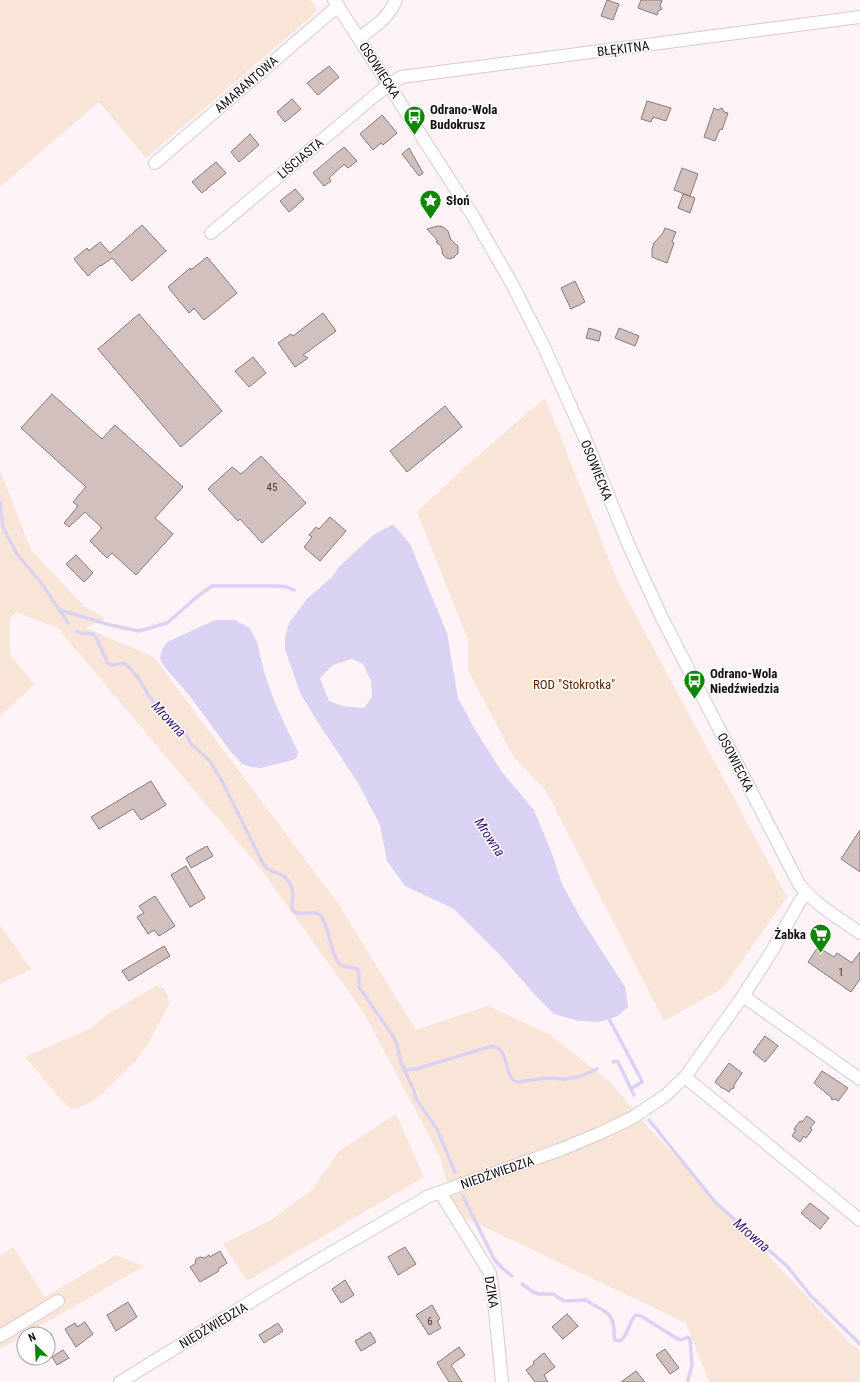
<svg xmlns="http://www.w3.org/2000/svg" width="860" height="1382" font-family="'Roboto Condensed',sans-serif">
  <rect width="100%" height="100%" fill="#fef4f7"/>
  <g fill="#f9e4d8">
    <polygon points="0,0 311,0 317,8 312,16 146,158 99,102 0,187"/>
    <polygon points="545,398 618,582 787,897 723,988 664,1021 545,789 513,756 468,670 468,640 417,512 473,460"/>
    <polygon points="0,470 31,550 84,606 105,618 86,628 154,657 339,905 416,1030 488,1006 549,1034 610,1082 650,1129 851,1344 860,1350 860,1382 709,1382 686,1323 457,1214 439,1155 364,1013 260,868 65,637 60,629 16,612 10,619 10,655 35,684 0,716"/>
    <polygon points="0,925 31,969 0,984"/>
    <polygon points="157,985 165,989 170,1003 150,1040 136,1061 96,1099 82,1107 72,1109 64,1103 25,1057 91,1028 108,1014"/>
    <polygon points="396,1114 424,1177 247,1281 223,1244 271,1220 313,1189 339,1151"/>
    <polygon points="13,1247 45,1297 116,1255 144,1266 26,1334 24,1334 24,1335 0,1349 0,1256"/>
  </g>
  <g fill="#dad2f3" fill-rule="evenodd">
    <path d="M393,524L410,544L447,633L458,698L474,728L502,772L534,810L551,851L562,884L580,917L625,987L628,1007L618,1016L600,1022L579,1021L554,1014L534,994L500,955L454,909L405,886L387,861L380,825L358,783L317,721L300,693L285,649V638L289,623L307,599L333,576L338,568L372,536ZM352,659L363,664L371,681L372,697L364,708L343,706L329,701L320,678L333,665Z"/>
    <polygon points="215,620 235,620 250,628 257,642 265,675 277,708 298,752 297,757 293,760 261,768 251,767 242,764 231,752 192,699 163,665 160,658 162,650 167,642"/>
  </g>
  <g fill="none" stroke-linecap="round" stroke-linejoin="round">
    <g stroke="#dad2f3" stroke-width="3.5">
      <polyline points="0,502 3,527 17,554 42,584 68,623"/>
      <polyline points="59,610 110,625 139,631 167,623 198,596 212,586 278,586 287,587 294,590"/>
      <path d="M77,631L81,633L93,634L97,639L108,664L114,665L124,663L128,666L139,679L159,712L172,720L184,731L191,744L210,761L223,783L262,862C264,864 266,868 268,869C275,874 283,872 288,881C291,884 293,891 293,895C293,901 289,908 295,912C302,916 316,909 321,916C330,927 331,957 340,964C345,969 352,966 357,969L359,973V987L393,1036L397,1045L401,1062L414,1091L416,1099L437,1129L455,1172"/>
      <polyline points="607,1015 641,1079 642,1082 631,1089"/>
      <polyline points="613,1062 616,1061 618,1062 634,1095"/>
      <path d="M405,1070L416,1069L492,1046C511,1049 502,1076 517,1082L547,1078L565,1079L578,1077L597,1069"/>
      <polyline points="649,1120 716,1203 787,1266 811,1296 860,1344"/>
      <polyline points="463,1196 494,1259 501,1267 512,1276"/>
      <path d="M522,1284L533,1292L539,1294H553L564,1301L586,1300C596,1308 610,1310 613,1323C615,1329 613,1334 615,1340L620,1341C629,1335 628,1322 636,1315L641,1316L676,1338L682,1340L687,1337L690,1339L692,1366L688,1379V1382"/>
    </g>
  </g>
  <g fill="#d1c0be" stroke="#8a7a79">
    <polygon points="607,0 619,4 613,20 601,16"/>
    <polygon points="641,0 662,0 660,6 662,9 658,11 657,15 638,8"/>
    <polygon points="329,66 339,77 318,95 307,83"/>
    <polygon points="292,99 301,109 285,122 277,112"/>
    <polygon points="647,101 671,108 666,121 653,117 651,122 641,119"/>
    <polygon points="714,108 718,110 722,108 724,112 728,113 722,130 720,129 715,141 704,137"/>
    <polygon points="382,115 397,133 383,145 381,143 373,150 360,134"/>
    <polygon points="250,134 259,145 239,162 231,152"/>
    <polygon points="344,147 357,161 348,168 344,164 329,178 331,181 324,186 313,173"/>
    <polygon points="409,148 423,173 419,176 402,154"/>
    <polygon points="216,162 226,173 202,193 192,182"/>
    <polygon points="682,168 698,174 690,196 674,190"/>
    <polygon points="295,189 304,199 289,212 280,201"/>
    <polygon points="683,194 695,198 690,213 678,208"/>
    <polygon points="142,225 166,251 132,281 112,258 101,266 100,265 88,276 74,259 87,248 89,251 100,242 110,253"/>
    <polygon points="438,226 443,227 448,231 451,240 458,246 458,253 453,258 448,259 443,255 441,246 436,242 438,241 427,229"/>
    <polygon points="665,228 676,232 672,242 674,243 667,263 652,257 652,249 654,243 663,233"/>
    <polygon points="207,257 237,293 204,320 194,308 189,313 168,287 190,268 191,270"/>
    <polygon points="575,281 585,302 571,309 561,288"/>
    <polygon points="323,313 336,331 303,355 308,358 295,367 278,343 291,334 293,336"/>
    <polygon points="139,314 222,411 181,447 98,349"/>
    <polygon points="589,328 601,332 599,341 586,338"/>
    <polygon points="619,328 639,336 635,346 615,338"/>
    <polygon points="253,357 266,373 249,387 235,371"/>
    <polygon points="52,394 102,439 115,425 183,487 155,518 173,534 136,575 112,553 107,558 90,541 102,528 85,512 69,527 64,523 78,506 73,502 86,487 21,428"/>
    <polygon points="445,406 462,427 407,472 390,451"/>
    <polygon points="261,456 306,503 262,543 240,519 238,521 208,489 232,467 241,474"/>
    <polygon points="330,517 346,531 320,561 304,547 312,537 309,535 316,527 319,529"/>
    <polygon points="76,555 93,573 84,582 66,564"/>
    <polygon points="151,781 166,805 141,820 133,809 99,829 91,817"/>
    <polygon points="860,830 860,872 841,859"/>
    <polygon points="207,846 213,856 191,868 186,858"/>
    <polygon points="186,866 205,898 190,907 171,875"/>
    <polygon points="155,896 175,926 159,936 154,930 148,934 137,917 144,913 139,906"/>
    <polygon points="164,946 170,956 129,981 122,971"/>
    <polygon points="818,947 834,957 837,953 852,963 860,952 860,979 851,992 808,962"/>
    <polygon points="765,1036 778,1046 765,1062 753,1052"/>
    <polygon points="729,1063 742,1073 734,1085 734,1088 731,1089 729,1092 723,1088 721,1088 720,1086 715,1082"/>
    <polygon points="822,1071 848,1088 838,1101 835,1099 832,1100 831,1097 814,1083"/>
    <polygon points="807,1116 815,1122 810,1128 812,1130 806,1138 804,1136 800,1142 792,1136 796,1130 794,1129 800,1121 802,1122"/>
    <polygon points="810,1203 829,1218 820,1229 801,1213"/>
    <polygon points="405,1247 416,1264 398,1275 388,1257"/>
    <polygon points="220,1251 227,1263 218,1269 219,1271 200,1282 190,1267 195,1264 196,1259 200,1257 205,1258 209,1255 210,1257"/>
    <polygon points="345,1280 354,1295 341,1303 332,1289"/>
    <polygon points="128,1302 137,1317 116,1331 107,1315"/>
    <polygon points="432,1305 440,1319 437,1321 441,1328 429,1335 416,1315"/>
    <polygon points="567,1314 578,1326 563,1339 552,1327"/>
    <polygon points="85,1322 93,1334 76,1347 65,1329 75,1323 77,1327"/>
    <polygon points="278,1323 283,1331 264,1343 259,1335"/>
    <polygon points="370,1332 376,1342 361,1351 355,1341"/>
    <polygon points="459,1347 465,1355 451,1365 462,1382 449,1382 437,1363"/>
    <polygon points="665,1349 679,1368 670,1374 656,1355"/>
    <polygon points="63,1350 69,1358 57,1365 52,1357"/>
    <polygon points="544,1353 555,1367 544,1375 548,1382 535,1382 526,1370 534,1364 533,1362"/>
    <polygon points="636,1371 645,1382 621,1382"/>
  </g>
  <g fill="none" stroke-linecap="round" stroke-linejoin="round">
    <defs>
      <g id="minor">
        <path d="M334,0L473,216L512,284L544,347L584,436L629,546L661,616L799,884C815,905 839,918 860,933"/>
        <path d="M359,38C375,26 388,19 396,0"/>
        <polyline points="155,163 338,6"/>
        <polyline points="211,233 378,93 401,77 860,17"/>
        <polyline points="743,996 860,1079"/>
        <polyline points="685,1077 860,1220"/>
        <polyline points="440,1192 490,1273 494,1301 502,1382"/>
        <polyline points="0,1336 58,1301"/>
        <polyline points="120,1382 312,1264 429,1196 562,1149 598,1134 632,1118 666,1095 685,1077 743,996 772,951 800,901 807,894"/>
      </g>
    </defs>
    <use href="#minor" stroke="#d9c9cf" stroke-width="14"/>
    <use href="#minor" stroke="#fff" stroke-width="12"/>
  </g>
  <defs>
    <symbol id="bus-pin" viewBox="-11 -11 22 30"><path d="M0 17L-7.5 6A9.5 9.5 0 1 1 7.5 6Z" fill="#0f8706" stroke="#fff"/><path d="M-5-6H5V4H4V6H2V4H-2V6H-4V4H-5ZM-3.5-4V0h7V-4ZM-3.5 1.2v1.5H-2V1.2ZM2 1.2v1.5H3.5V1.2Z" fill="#fff"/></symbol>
    <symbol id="sight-pin" viewBox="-11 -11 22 30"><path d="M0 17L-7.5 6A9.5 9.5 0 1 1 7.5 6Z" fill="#0f8706" stroke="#fff"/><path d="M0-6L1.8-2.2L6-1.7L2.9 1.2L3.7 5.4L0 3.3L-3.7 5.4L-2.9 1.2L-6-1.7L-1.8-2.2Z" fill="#fff"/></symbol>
    <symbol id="supermarket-pin" viewBox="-11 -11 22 30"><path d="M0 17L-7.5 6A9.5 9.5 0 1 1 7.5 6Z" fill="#0f8706" stroke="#fff"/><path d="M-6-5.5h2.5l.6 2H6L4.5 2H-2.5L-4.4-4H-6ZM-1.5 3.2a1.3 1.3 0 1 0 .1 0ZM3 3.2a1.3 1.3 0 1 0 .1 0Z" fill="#fff"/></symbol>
  </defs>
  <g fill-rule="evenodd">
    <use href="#bus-pin" x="402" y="104" width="25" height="34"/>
    <use href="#sight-pin" x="418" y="188" width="25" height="34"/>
    <use href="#bus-pin" x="682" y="668" width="25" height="34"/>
    <use href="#supermarket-pin" x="808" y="922" width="25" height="34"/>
  </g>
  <g text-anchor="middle" stroke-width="3" stroke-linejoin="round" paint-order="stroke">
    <g font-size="11" fill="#453c3d">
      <text x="272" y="491">45</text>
      <text x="841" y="976">1</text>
      <text x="430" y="1325">6</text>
    </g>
    <g font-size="13" fill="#161012" stroke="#fff">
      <text transform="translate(623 48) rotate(-7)" y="5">BŁĘKITNA</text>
      <text transform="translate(380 70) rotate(57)" y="5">OSOWIECKA</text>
      <text transform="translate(246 84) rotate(-41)" y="5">AMARANTOWA</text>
      <text transform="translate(300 158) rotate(-40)" y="5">LIŚCIASTA</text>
      <text transform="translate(597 470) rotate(68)" y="5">OSOWIECKA</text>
      <text transform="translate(736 762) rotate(63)" y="5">OSOWIECKA</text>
      <text transform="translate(497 1172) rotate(-19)" y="5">NIEDŹWIEDZIA</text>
      <text transform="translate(492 1292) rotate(81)" y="5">DZIKA</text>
      <text transform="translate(213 1325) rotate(-31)" y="5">NIEDŹWIEDZIA</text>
    </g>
    <g font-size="13" font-weight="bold" fill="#161012" stroke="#fff" text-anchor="start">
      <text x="430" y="114">Odrano-Wola<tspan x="430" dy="15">Budokrusz</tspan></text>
      <text x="446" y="205">Słoń</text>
      <text x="710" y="678">Odrano-Wola<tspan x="710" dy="15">Niedźwiedzia</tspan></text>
      <text x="806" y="939" text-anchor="end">Żabka</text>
    </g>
    <g font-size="13" fill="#562700" stroke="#fff">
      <text x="574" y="689">ROD "Stokrotka"</text>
    </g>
    <g font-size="14" font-style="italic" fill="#3f1973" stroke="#fff">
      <text transform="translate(169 719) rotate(47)" y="5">Mrowna</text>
      <text transform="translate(490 837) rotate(57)" y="5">Mrowna</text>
      <text transform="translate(752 1235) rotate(41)" y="5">Mrowna</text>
    </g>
  </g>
  <g transform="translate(36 1346) rotate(336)"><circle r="19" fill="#ffffff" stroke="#a29fa0"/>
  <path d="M0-3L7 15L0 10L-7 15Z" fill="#0f8706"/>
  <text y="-6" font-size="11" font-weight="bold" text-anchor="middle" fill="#161012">N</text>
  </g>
</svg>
